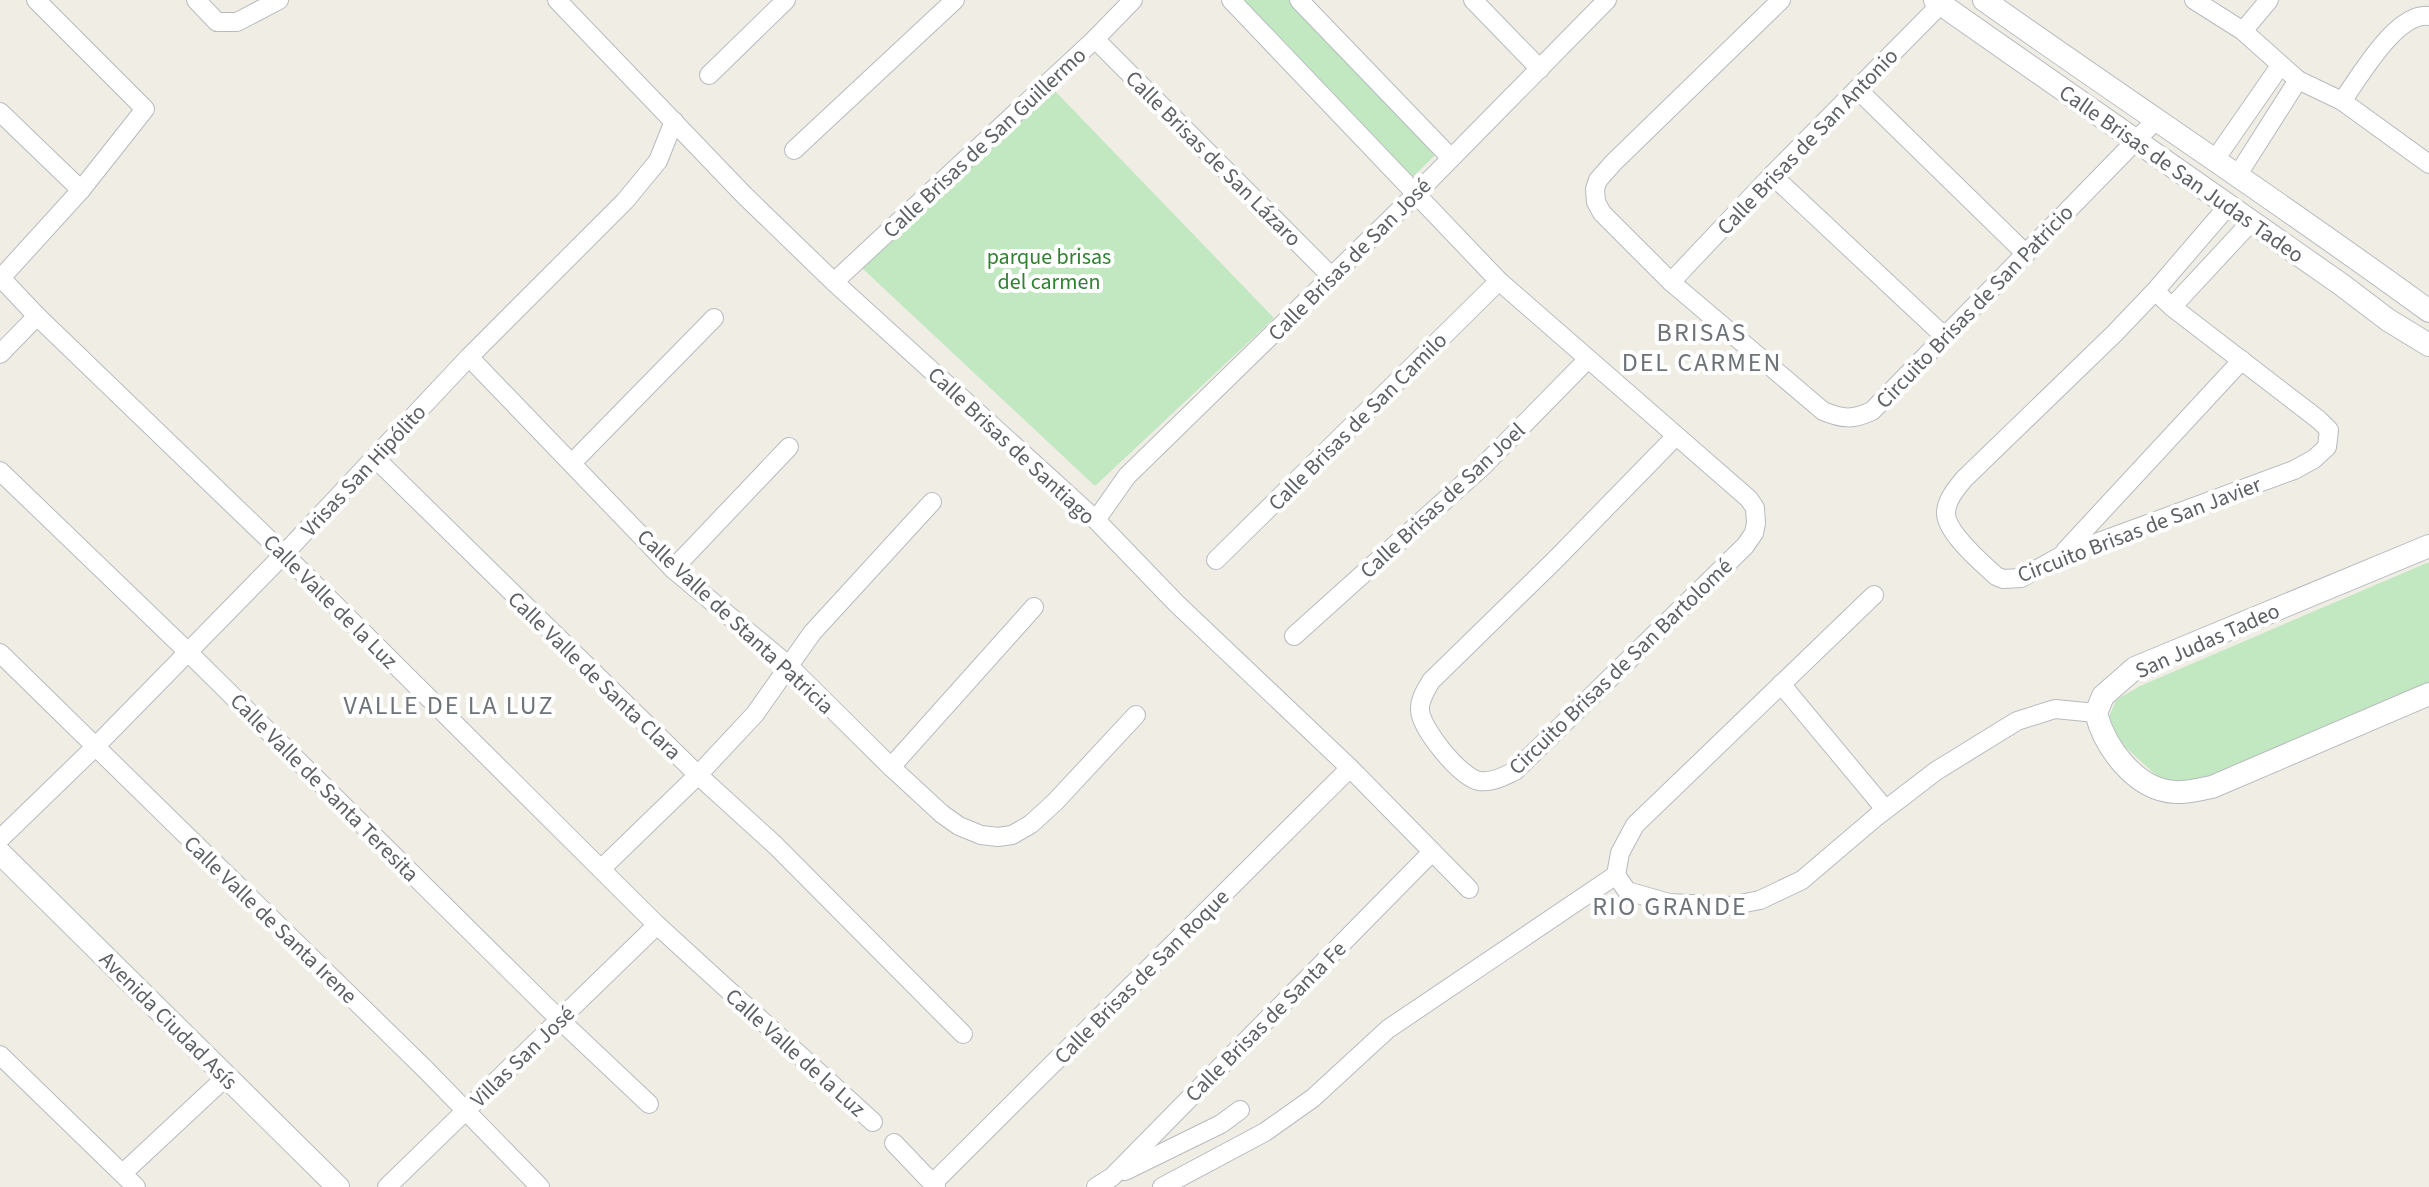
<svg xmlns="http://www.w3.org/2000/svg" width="2429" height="1187" font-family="'Source Sans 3',sans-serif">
  <rect width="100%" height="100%" fill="#f0ede5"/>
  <g fill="#c1e8c0">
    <polygon points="1240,0 1291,0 1439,151 1413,177"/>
    <polygon points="1054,90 1274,318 1095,486 862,268"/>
    <polygon points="2429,562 2429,682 2195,785 2158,777 2121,743 2109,717 2116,700 2140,686"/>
  </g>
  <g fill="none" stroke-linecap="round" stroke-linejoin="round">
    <defs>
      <g id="minor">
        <polyline points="196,0 217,22 237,22 279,0"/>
        <polyline points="557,0 745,196 834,282 1096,520 1176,603 1350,768 1469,889"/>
        <path d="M1231,0L1499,281L1749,499L1755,508L1756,523L1754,533L1745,546L1515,771C1504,776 1492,783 1479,781C1460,777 1421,729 1420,710C1419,700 1426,690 1431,681L1555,560L1675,437"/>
        <polyline points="1299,0 1450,157"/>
        <polyline points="1473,0 1540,69"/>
        <path d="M1781,0L1614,162L1598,180L1595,189L1596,202L1602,213L1671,282L1823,411C1842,419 1853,420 1872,411L2155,121"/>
        <polyline points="2194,0 2243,31 2298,80 2342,101 2429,164"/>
        <polyline points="2243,31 2269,0"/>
        <polyline points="1095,39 1332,277"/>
        <polyline points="709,75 786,0"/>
        <polyline points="1857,89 2026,254"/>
        <path d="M2342,101C2360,77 2396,12 2429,16"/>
        <polyline points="0,112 81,190"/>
        <polyline points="794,150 955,0"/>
        <polyline points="2214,161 2280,66"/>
        <polyline points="1772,175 1944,336"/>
        <polyline points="2237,176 2298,80"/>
        <polyline points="0,277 37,316 284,554 657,925 873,1122"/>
        <polyline points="1,278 81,190 145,109 36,0"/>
        <polyline points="834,282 1095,39 1133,0"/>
        <polyline points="1671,282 1772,175 1945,0"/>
        <path d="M2155,291L2172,307L2319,420L2329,430L2327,447L2314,459L2294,470L2061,556L2021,578L2003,579L1996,576C1982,563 1945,532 1946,512C1947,499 1956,489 1964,479L2115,333L2155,291L2228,206"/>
        <polyline points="2172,307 2251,222"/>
        <polyline points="0,354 37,316"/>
        <polyline points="469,357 673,569 788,665 891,767 942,814 959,826 981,835 998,837 1012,835 1031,824 1055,802 1136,715"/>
        <polyline points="375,458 698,775 775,845 963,1034"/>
        <polyline points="573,462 714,318"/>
        <polyline points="0,471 187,651 560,1020 649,1104"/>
        <polyline points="1096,520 1127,476 1416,194 1607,0"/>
        <polyline points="2065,551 2242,360"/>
        <polyline points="1216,560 1499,281"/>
        <polyline points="673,569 789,447"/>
        <polyline points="1874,595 1635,825 1620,853 1616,875 1627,891 1669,903 1730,906 1760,900 1802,880 1876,817 1936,771 2017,721 2055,709 2096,713"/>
        <polyline points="1294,636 1483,466 1587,360"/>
        <polyline points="0,653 425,1069 540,1187"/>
        <polyline points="1781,684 1885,809"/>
        <polyline points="891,767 1034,607"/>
        <polyline points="0,839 95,747 284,554 469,357 625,201 658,161 674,121"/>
        <polyline points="601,869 698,775 755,714 812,633 932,502"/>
        <polyline points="0,1055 136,1187"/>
        <polyline points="894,1143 936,1187"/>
        <polyline points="1125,1171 1221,1124 1240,1110"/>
        <polyline points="123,1173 226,1077"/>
        <polyline points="933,1183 1350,768"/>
        <polyline points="387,1187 657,925"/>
        <polyline points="1096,1187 1112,1177 1432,852"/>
        <polyline points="1162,1187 1265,1132 1313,1098 1388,1029 1616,875"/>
      </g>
      <g id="tertiary">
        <polyline points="1935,0 2342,285 2388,320 2429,345"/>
        <path d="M1984,0C2132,105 2283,204 2429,311"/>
        <path d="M2429,546L2135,668L2103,696L2096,713C2105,748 2136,790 2175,792C2187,793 2200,789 2212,787L2429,694"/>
        <polyline points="0,853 338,1187"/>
      </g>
    </defs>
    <use href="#minor" stroke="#b7bbbf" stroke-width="20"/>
    <use href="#tertiary" stroke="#b7bbbf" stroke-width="24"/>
    <use href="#minor" stroke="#fff" stroke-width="18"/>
    <use href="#tertiary" stroke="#fff" stroke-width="22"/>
  </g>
  <g text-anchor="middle" stroke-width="8" stroke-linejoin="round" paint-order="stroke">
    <g font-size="22" fill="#5d6166" stroke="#fff">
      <text transform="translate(1807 141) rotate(-46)" y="8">Calle Brisas de San Antonio</text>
      <text transform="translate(984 142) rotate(-43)" y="8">Calle Brisas de San Guillermo</text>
      <text transform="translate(1214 158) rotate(45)" y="8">Calle Brisas de San Lázaro</text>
      <text transform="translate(2182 173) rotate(35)" y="8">Calle Brisas de San Judas Tadeo</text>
      <text transform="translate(1349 259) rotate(-45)" y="8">Calle Brisas de San José</text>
      <text transform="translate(1974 306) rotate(-46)" y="8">Circuito Brisas de San Patricio</text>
      <text transform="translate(1357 421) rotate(-45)" y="8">Calle Brisas de San Camilo</text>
      <text transform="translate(1012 445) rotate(43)" y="8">Calle Brisas de Santiago</text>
      <text transform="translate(363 470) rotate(-47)" y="8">Vrisas San Hipólito</text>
      <text transform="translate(1442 500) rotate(-43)" y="8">Calle Brisas de San Joel</text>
      <text transform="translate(2139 529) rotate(-21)" y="8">Circuito Brisas de San Javier</text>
      <text transform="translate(331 601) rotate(45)" y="8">Calle Valle de la Luz</text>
      <text transform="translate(736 621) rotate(43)" y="8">Calle Valle de Stanta Patricia</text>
      <text transform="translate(2207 640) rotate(-24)" y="8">San Judas Tadeo</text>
      <text transform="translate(1620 666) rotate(-44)" y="8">Circuito Brisas de San Bartolomé</text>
      <text transform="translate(595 675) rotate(44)" y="8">Calle Valle de Santa Clara</text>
      <text transform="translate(325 787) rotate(45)" y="8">Calle Valle de Santa Teresita</text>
      <text transform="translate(271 919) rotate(44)" y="8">Calle Valle de Santa Irene</text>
      <text transform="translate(1141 976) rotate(-45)" y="8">Calle Brisas de San Roque</text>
      <text transform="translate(169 1020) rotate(45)" y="8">Avenida Ciudad Asís</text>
      <text transform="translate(1265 1021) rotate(-45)" y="8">Calle Brisas de Santa Fe</text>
      <text transform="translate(796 1052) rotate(42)" y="8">Calle Valle de la Luz</text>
      <text transform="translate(522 1056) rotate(-44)" y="8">Villas San José</text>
    </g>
    <g font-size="22" fill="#308231" stroke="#fff">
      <text x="1049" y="264">parque brisas<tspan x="1049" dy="25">del carmen</tspan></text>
    </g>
    <g font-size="26" letter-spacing="2" fill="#6d7378" stroke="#fff">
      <text x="1702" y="341">BRISAS<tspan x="1702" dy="30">DEL CARMEN</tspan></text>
      <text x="449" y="714">VALLE DE LA LUZ</text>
      <text x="1670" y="915">RIO GRANDE</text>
    </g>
  </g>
</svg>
